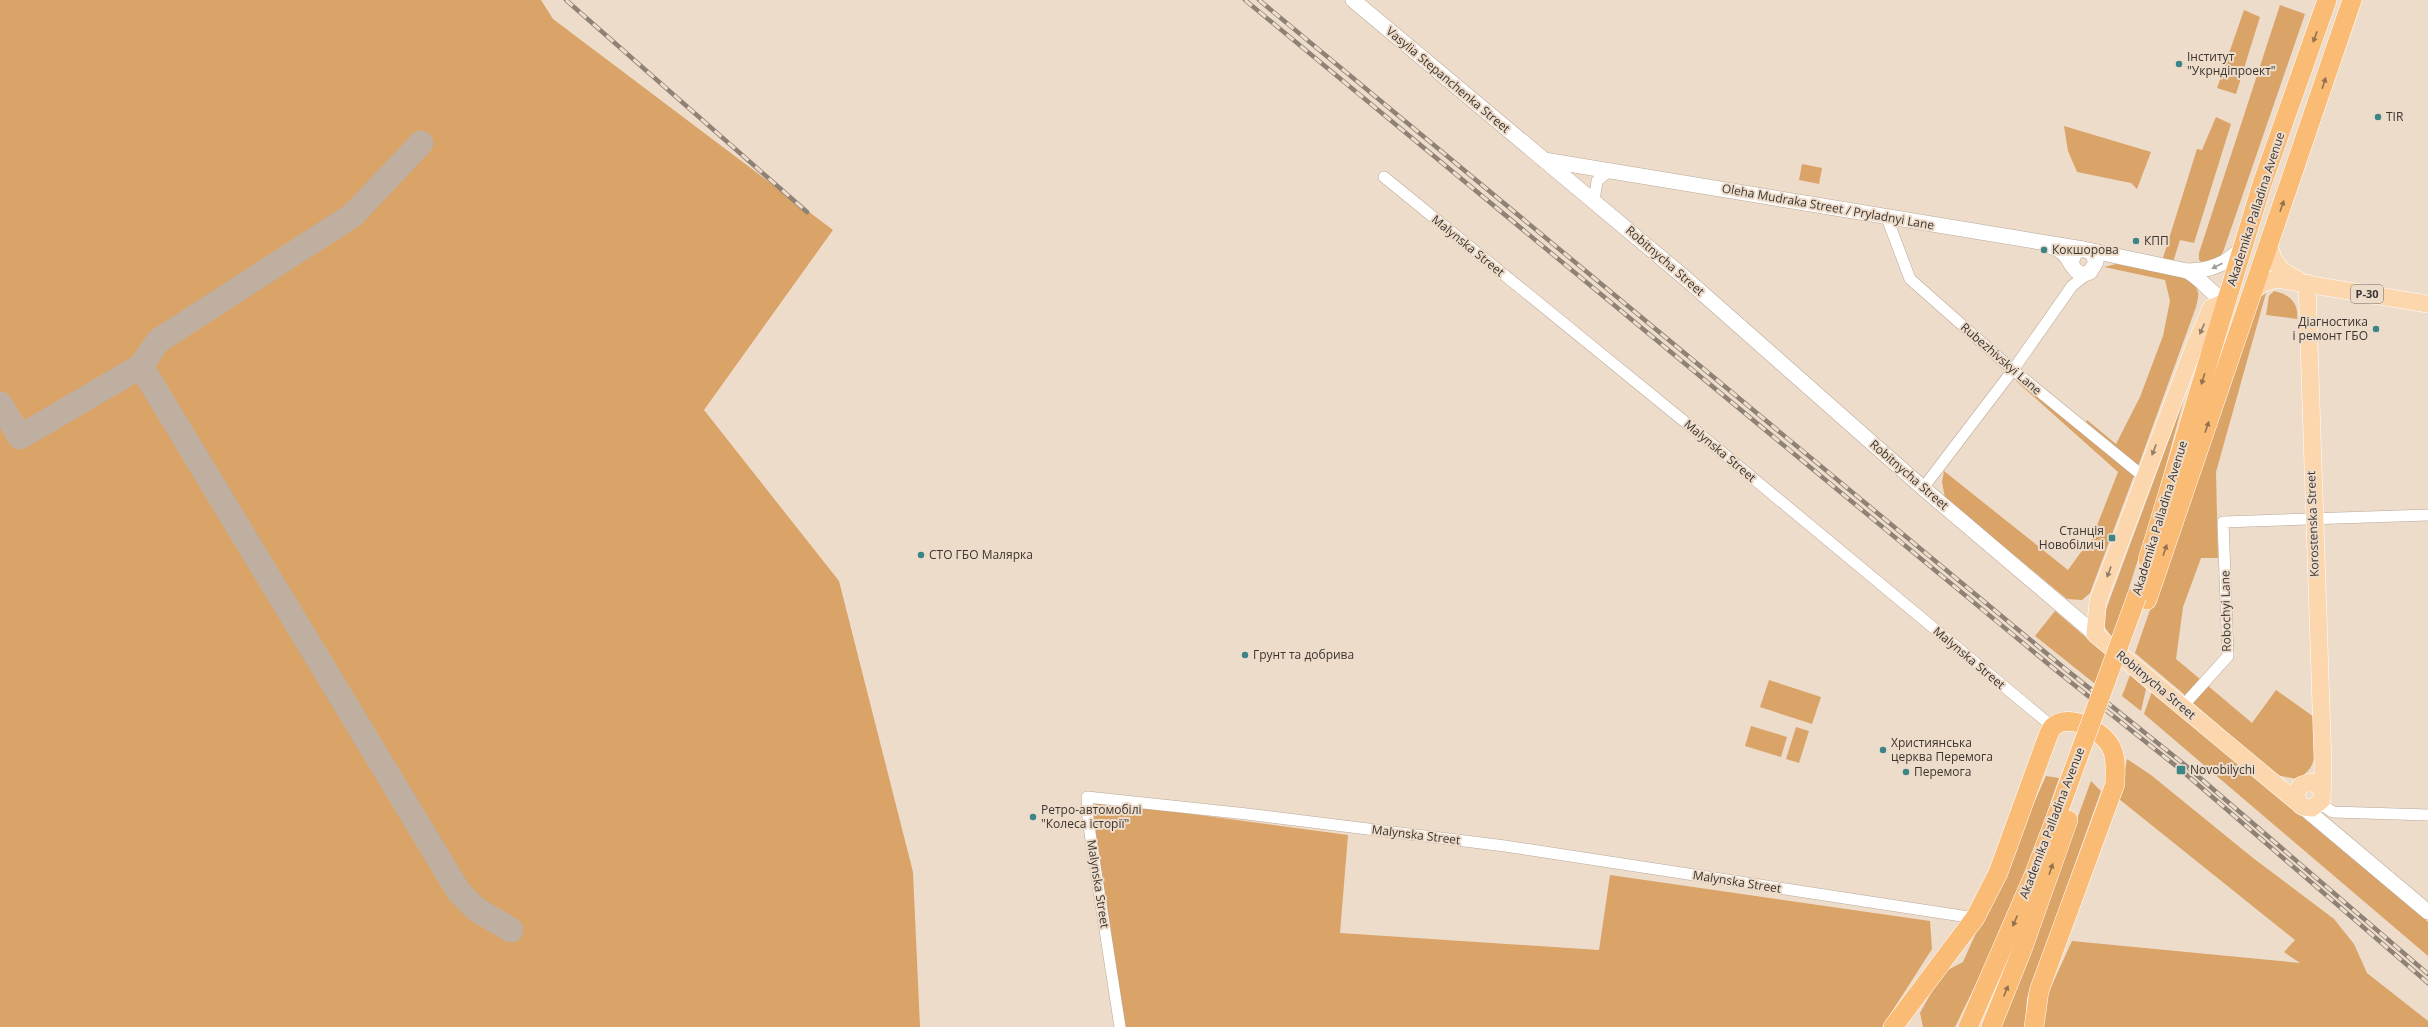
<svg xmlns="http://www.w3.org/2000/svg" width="2428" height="1027" font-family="'Open Sans',sans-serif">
  <rect width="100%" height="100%" fill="#eedccb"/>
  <g fill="#daa367">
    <polygon points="0,0 541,0 553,19 833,230 704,410 839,581 913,872 920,1027 0,1027"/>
    <polygon points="2280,5 2305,14 2223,252 2217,260 2205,265 2199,260 2199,253"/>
    <polygon points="2244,10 2260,17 2236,94 2217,88"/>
    <polygon points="2216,117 2231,124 2194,243 2180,240 2173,262 2162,261 2197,149 2202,150"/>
    <polygon points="2064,126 2151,152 2137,189 2131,183 2077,172 2068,151"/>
    <polygon points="1802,164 1822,168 1819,184 1799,180"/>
    <path d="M2120,263C2141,267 2190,267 2198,292C2199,296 2197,303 2196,307L2139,464L2135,465L2085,425L2087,420L2116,444L2140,397L2163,336L2170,301L2165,280L2104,267Z"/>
    <path d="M2274,291C2289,294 2299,303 2297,319L2266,315L2269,296Z"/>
    <polygon points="2266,293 2216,472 2218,558 2201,558 2183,607 2176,659 2200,679 2185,695 2135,653 2259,298"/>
    <polygon points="2017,379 2135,473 2090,593 2082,600 2067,599 1945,498 1942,482 1944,471 2068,570 2081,552 2089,546 2118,472 2016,381"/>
    <polygon points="2184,399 2156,502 2113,639 2104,626 2104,615"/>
    <polygon points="2055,611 2109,657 2099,687 2035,636"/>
    <polygon points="2130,675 2146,689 2141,711 2122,696"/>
    <polygon points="1769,680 1821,697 1812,724 1760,707"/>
    <path d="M2207,685L2252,723L2276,690L2314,717C2315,741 2322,767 2297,779L2276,775L2193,703Z"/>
    <polygon points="2152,691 2428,922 2428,956 2144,714"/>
    <polygon points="1751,726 1787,737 1781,757 1745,746"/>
    <polygon points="1796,727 1809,731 1799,763 1786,759"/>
    <polygon points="2127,759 2151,775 2253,858 2334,919 2354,944 2367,973 2428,1021 2428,1027 2042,1027 2044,1002 2072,941 2300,963 2284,952 2295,940 2119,799"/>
    <polygon points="2046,776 2059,778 2031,859 1992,951 1955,1027 1923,1027 1920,1013 1942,973 1963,962"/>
    <polygon points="2091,781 2101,791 2027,998 2025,1027 2001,1027"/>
    <polygon points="1102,802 1348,835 1340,933 1599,950 1610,875 1930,921 1932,949 1882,1027 1124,1027 1092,806"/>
  </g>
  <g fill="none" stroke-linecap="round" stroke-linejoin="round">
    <g stroke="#beafa1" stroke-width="25">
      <polyline points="141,366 459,892 476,909 511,930"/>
      <polyline points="0,404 20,437 141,366 158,341 353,215 421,143"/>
    </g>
    <defs>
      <g id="street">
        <polyline points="1384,177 1701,435 2053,727"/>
        <polyline points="1594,201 1597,181 1610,170"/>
        <polyline points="1887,218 1910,279 2013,370 2144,477"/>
        <polyline points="1923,488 2013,370 2072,286 2087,274"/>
        <polyline points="2182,707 2228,656 2223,522 2428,515"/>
        <polyline points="2320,804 2333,812 2428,815"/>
        <polyline points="1120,1027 1088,820 1087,797 1247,814 1505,846 1975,918"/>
      </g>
      <g id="secondary">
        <polyline points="1353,0 1684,277 1923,488 2095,634"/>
        <polyline points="1544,160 2083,249"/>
        <path d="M2050,246C2054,248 2059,250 2062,252C2072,260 2074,280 2090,272L2096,262L2092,253L2083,249L2075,252L2071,263"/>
        <path d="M2088,250L2187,271C2210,271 2227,264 2242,248"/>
        <path d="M2187,271C2202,279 2211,294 2226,302"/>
        <polyline points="2303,807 2428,912"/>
      </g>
      <g id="primary">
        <path d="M2269,243C2272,262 2279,271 2297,279"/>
        <polyline points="2253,291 2262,284 2276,279 2428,304"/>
        <polyline points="2226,302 2211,308 2194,347 2098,601 2095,634 2303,807 2312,808 2322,800 2323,766 2307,283"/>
        <polyline points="2299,804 2296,793 2301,785 2311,782 2320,787 2322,791"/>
      </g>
      <g id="highway">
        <polyline points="2148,560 2262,184 2327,0"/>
        <polyline points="2147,600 2352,0"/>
        <path d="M1893,1027L1975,918L1998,873L2045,744C2047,739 2049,731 2053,727C2069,712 2103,731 2111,747C2117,758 2115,772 2115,784L2039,991L2034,1027"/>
        <polyline points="1968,1027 2034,875 2060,807"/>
        <polyline points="1991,1027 2022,950 2068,820"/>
      </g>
    </defs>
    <use href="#street" stroke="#b9a897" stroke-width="12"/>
    <use href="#secondary" stroke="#b9a897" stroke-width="16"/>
    <use href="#primary" stroke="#fff" stroke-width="18"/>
    <use href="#highway" stroke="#fff" stroke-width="20"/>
    <use href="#street" stroke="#fff" stroke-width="11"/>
    <use href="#secondary" stroke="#fff" stroke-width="15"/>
    <use href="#primary" stroke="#fcd6ac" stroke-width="17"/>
    <use href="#highway" stroke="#fabb75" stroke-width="19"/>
    <defs>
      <g id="rail">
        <polyline points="566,0 807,212"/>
        <polyline points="1245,0 2058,672 2181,770 2428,983"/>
        <polyline points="1259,0 2063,667 2185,765 2428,974"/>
      </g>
    </defs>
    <use href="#rail" stroke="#8e8277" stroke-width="4.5"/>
    <use href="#rail" stroke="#eedccb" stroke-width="3" stroke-dasharray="9" stroke-linecap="butt"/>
    <defs>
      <polyline id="highway-bridge" points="2060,807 2137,596"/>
    </defs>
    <use href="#highway-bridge" stroke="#fff" stroke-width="20" stroke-linecap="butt"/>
    <use href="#highway-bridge" stroke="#fabb75" stroke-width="19"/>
  </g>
  <defs><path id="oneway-solid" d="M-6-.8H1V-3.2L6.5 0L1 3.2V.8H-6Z"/></defs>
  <g fill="#92714e">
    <use href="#oneway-solid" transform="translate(2315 37) rotate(110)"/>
    <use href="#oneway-solid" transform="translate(2324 83) rotate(-72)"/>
    <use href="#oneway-solid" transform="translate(2282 206) rotate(-71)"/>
    <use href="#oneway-solid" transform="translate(2203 379) rotate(107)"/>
    <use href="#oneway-solid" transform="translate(2207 427) rotate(-71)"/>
    <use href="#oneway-solid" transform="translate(2165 550) rotate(-71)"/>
    <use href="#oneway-solid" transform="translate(2051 869) rotate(-71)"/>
    <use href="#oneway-solid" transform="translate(2015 921) rotate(113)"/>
    <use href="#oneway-solid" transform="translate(2006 991) rotate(-68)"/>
  </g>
  <use fill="#9e9a97" href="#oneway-solid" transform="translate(2217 266) rotate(152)"/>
  <g fill="#927d67">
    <use href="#oneway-solid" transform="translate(2202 329) rotate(114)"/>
    <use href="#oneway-solid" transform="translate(2154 450) rotate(111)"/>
    <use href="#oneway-solid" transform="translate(2109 572) rotate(110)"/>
  </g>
  <g fill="#3c8587" stroke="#eedccb" stroke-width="1.5">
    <circle cx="2179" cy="64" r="4"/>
    <circle cx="2378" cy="117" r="4"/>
    <circle cx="2136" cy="241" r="4"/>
    <circle cx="2044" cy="250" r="4"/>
    <circle cx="2376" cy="329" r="4"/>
    <rect x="2108" y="534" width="8" height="8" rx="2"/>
    <circle cx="921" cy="555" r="4"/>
    <circle cx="1245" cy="655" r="4"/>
    <circle cx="1883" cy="750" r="4"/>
    <rect x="2176" y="765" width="10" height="10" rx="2"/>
    <circle cx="1906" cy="772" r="4"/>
    <circle cx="1033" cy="817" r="4"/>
  </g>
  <g text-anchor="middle" stroke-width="4" stroke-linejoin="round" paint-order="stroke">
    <rect fill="#eedccb" stroke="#71675e" stroke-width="1" x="2351" y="285" width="32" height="18" rx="3"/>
    <g font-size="11" font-weight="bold" fill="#3c352f">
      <text x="2367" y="298">Р-30</text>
    </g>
    <g font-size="12" fill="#3c352f" stroke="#eedccb" text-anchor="start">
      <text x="2187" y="61">Інститут<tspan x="2187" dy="14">"Укрндіпроект"</tspan></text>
      <text x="2386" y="121">TIR</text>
      <text x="2144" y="245">КПП</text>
      <text x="2052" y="254">Кокшорова</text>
      <text x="2368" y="326" text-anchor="end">Діагностика<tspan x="2368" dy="14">і ремонт ГБО</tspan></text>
      <text x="2104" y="535" text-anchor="end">Станція<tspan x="2104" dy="14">Новобіличі</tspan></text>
      <text x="929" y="559">СТО ГБО Малярка</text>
      <text x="1253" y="659">Грунт та добрива</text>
      <text x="1891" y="747">Християнська<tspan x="1891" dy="14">церква Перемога</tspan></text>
      <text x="2190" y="774">Novobilychi</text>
      <text x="1914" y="776">Перемога</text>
      <text x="1041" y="814">Ретро-автомобілі<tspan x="1041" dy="14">"Колеса історії"</tspan></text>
    </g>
    <g font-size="12" fill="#3c352f" stroke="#eedccb">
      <text transform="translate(1448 80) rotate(40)" y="4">Vasylia Stepanchenka Street</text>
      <text transform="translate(1828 207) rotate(10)" y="4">Oleha Mudraka Street / Pryladnyi Lane</text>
      <text transform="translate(2256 209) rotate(-72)" y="4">Akademika Palladina Avenue</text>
      <text transform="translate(1468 246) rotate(39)" y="4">Malynska Street</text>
      <text transform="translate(1665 261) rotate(41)" y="4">Robitnycha Street</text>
      <text transform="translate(2001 359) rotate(41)" y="4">Rubezhivskyi Lane</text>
      <text transform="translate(1720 451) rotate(40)" y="4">Malynska Street</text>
      <text transform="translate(1909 475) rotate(41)" y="4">Robitnycha Street</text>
      <text transform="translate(2160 518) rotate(-73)" y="4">Akademika Palladina Avenue</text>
      <text transform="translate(2313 524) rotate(-92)" y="4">Korostenska Street</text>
      <text transform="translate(2226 611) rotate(-91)" y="4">Robochyi Lane</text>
      <text transform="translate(1969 658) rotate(40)" y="4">Malynska Street</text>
      <text transform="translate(2156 685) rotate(40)" y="4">Robitnycha Street</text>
      <text transform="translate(2052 823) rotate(-69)" y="4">Akademika Palladina Avenue</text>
      <text transform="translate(1416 835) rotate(7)" y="4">Malynska Street</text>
      <text transform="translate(1737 882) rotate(9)" y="4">Malynska Street</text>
      <text transform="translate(1098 884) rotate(81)" y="4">Malynska Street</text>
    </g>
  </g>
</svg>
